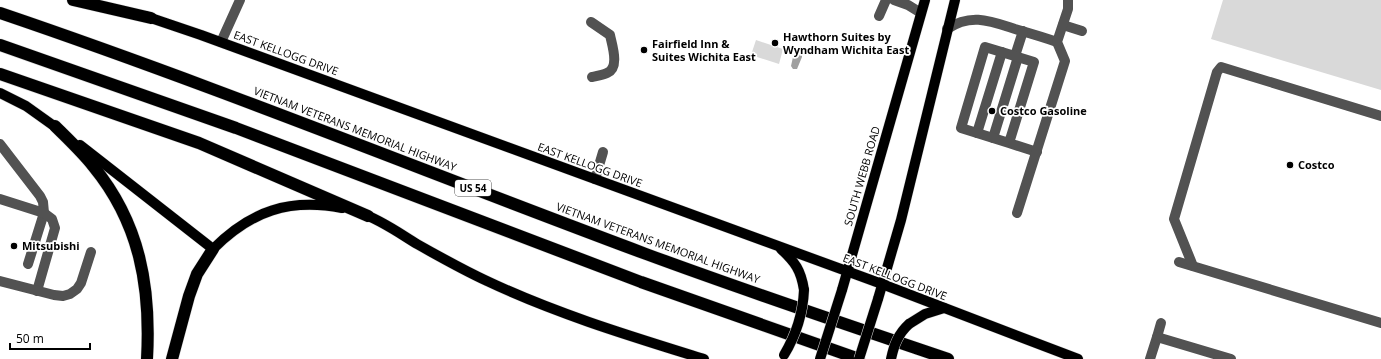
<svg xmlns="http://www.w3.org/2000/svg" width="1381" height="359" font-family="'Open Sans',sans-serif">
  <rect width="100%" height="100%" fill="#fff"/>
  <g fill="#d9d9d9">
    <polygon points="1223,0 1381,0 1381,90 1211,39"/>
    <polygon points="756,40 783,49 779,64 751,55"/>
  </g>
  <polygon fill="#a0a0a0" points="798,52 802,54 802,57 797,69 793,69 791,66 793,57"/>
  <g fill="none" stroke-linecap="round" stroke-linejoin="round">
    <defs>
      <g id="major">
        <polyline points="145,16 201,35 882,284 1078,359"/>
        <polyline points="0,93 26,106 61,131"/>
        <path d="M80,145L213,249C251,211 289,198 342,208"/>
        <path d="M361,213C381,220 399,233 417,244C440,257 463,270 487,281C557,314 630,336 704,359"/>
        <path d="M781,249C795,262 801,270 804,290"/>
        <polyline points="842,290 925,0"/>
        <polyline points="878,299 901,220 955,0"/>
        <polyline points="909,324 925,314 944,308"/>
      </g>
      <g id="highway">
        <polyline points="73,0 151,18"/>
        <path d="M0,13C218,87 431,174 646,254C746,291 847,325 948,359"/>
        <polyline points="0,45 236,128 641,282 859,359"/>
        <polyline points="0,74 199,143 368,216"/>
        <path d="M55,126C68,139 82,152 93,166C140,223 151,287 147,359"/>
        <polyline points="172,359 189,296 197,274 213,249"/>
      </g>
    </defs>
    <use href="#major" stroke="#dbdbdb" stroke-width="11"/>
    <use href="#highway" stroke="#dbdbdb" stroke-width="13"/>
    <g stroke="#525252" stroke-width="10">
      <polyline points="894,0 908,5 921,13"/>
      <polyline points="879,16 886,0"/>
      <path d="M591,22L610,35C612,45 620,68 607,73C603,75 597,76 592,77"/>
      <polyline points="1063,25 1082,31"/>
      <path d="M947,29C971,13 990,21 1015,29C1029,33 1043,37 1057,42"/>
      <polyline points="221,42 240,0"/>
      <polyline points="1015,56 1023,31"/>
      <polyline points="977,133 1002,52"/>
      <polyline points="993,138 1018,57"/>
      <polyline points="1009,143 961,128 985,47 1034,62 1009,143 1037,152"/>
      <polyline points="0,144 40,196 43,202 44,213 28,264"/>
      <polyline points="595,179 603,152"/>
      <polyline points="0,199 44,213 52,219 55,228 37,291"/>
      <polyline points="1017,213 1065,61 1057,42 1068,9 1068,0"/>
      <polyline points="1179,262 1381,323"/>
      <polyline points="1193,266 1174,219 1217,72 1221,67 1381,116"/>
      <polyline points="0,281 54,295 63,296 70,294 77,289 81,283 91,252"/>
      <polyline points="1157,337 1161,323"/>
      <polyline points="1150,359 1157,337 1231,359"/>
    </g>
    <use href="#major" stroke="#000" stroke-width="10"/>
    <use href="#highway" stroke="#000" stroke-width="12"/>
    <defs>
      <g id="major-bridge">
        <path d="M784,355C796,335 803,313 804,290"/>
        <polyline points="820,359 842,290"/>
        <polyline points="859,359 878,299"/>
        <path d="M891,359C894,345 898,334 909,324"/>
      </g>
    </defs>
    <use href="#major-bridge" stroke="#dbdbdb" stroke-width="11" stroke-linecap="butt"/>
    <use href="#major-bridge" stroke="#000" stroke-width="10"/>
  </g>
  <g fill="#000" stroke="#fff" stroke-width="1.5">
    <circle cx="775" cy="43" r="4"/>
    <circle cx="644" cy="50" r="4"/>
    <circle cx="992" cy="111" r="4"/>
    <circle cx="1290" cy="165" r="4"/>
    <circle cx="14" cy="246" r="4"/>
  </g>
  <g text-anchor="middle" stroke-width="3.5" stroke-linejoin="round" paint-order="stroke">
    <rect fill="#fff" stroke="#4c4c4c" stroke-width="1" x="455" y="180" width="36" height="16" rx="3"/>
    <g font-size="10" font-weight="bold" fill="#000">
      <text x="473" y="192">US 54</text>
    </g>
    <g font-size="11" font-weight="bold" fill="#000" stroke="#fff" text-anchor="start">
      <text x="783" y="41">Hawthorn Suites by<tspan x="783" dy="13">Wyndham Wichita East</tspan></text>
      <text x="652" y="48">Fairfield Inn &amp;<tspan x="652" dy="13">Suites Wichita East</tspan></text>
      <text x="1000" y="115">Costco Gasoline</text>
      <text x="1298" y="169">Costco</text>
      <text x="22" y="250">Mitsubishi</text>
    </g>
    <g font-size="11" fill="#000" stroke="#fff">
      <text transform="translate(286 53) rotate(20)" y="4">EAST KELLOGG DRIVE</text>
      <text transform="translate(355 129) rotate(21)" y="4">VIETNAM VETERANS MEMORIAL HIGHWAY</text>
      <text transform="translate(590 165) rotate(20)" y="4">EAST KELLOGG DRIVE</text>
      <text transform="translate(862 176) rotate(-74)" y="4">SOUTH WEBB ROAD</text>
      <text transform="translate(658 243) rotate(20)" y="4">VIETNAM VETERANS MEMORIAL HIGHWAY</text>
      <text transform="translate(895 277) rotate(21)" y="4">EAST KELLOGG DRIVE</text>
    </g>
  </g>
  <path d="M10 343v6h80v-6" fill="none" stroke="#000000" stroke-width="2"/>
  <text x="16" y="343" font-size="12" fill="#000000" stroke="#ffffff" stroke-width="3" paint-order="stroke">50 m</text>
</svg>
